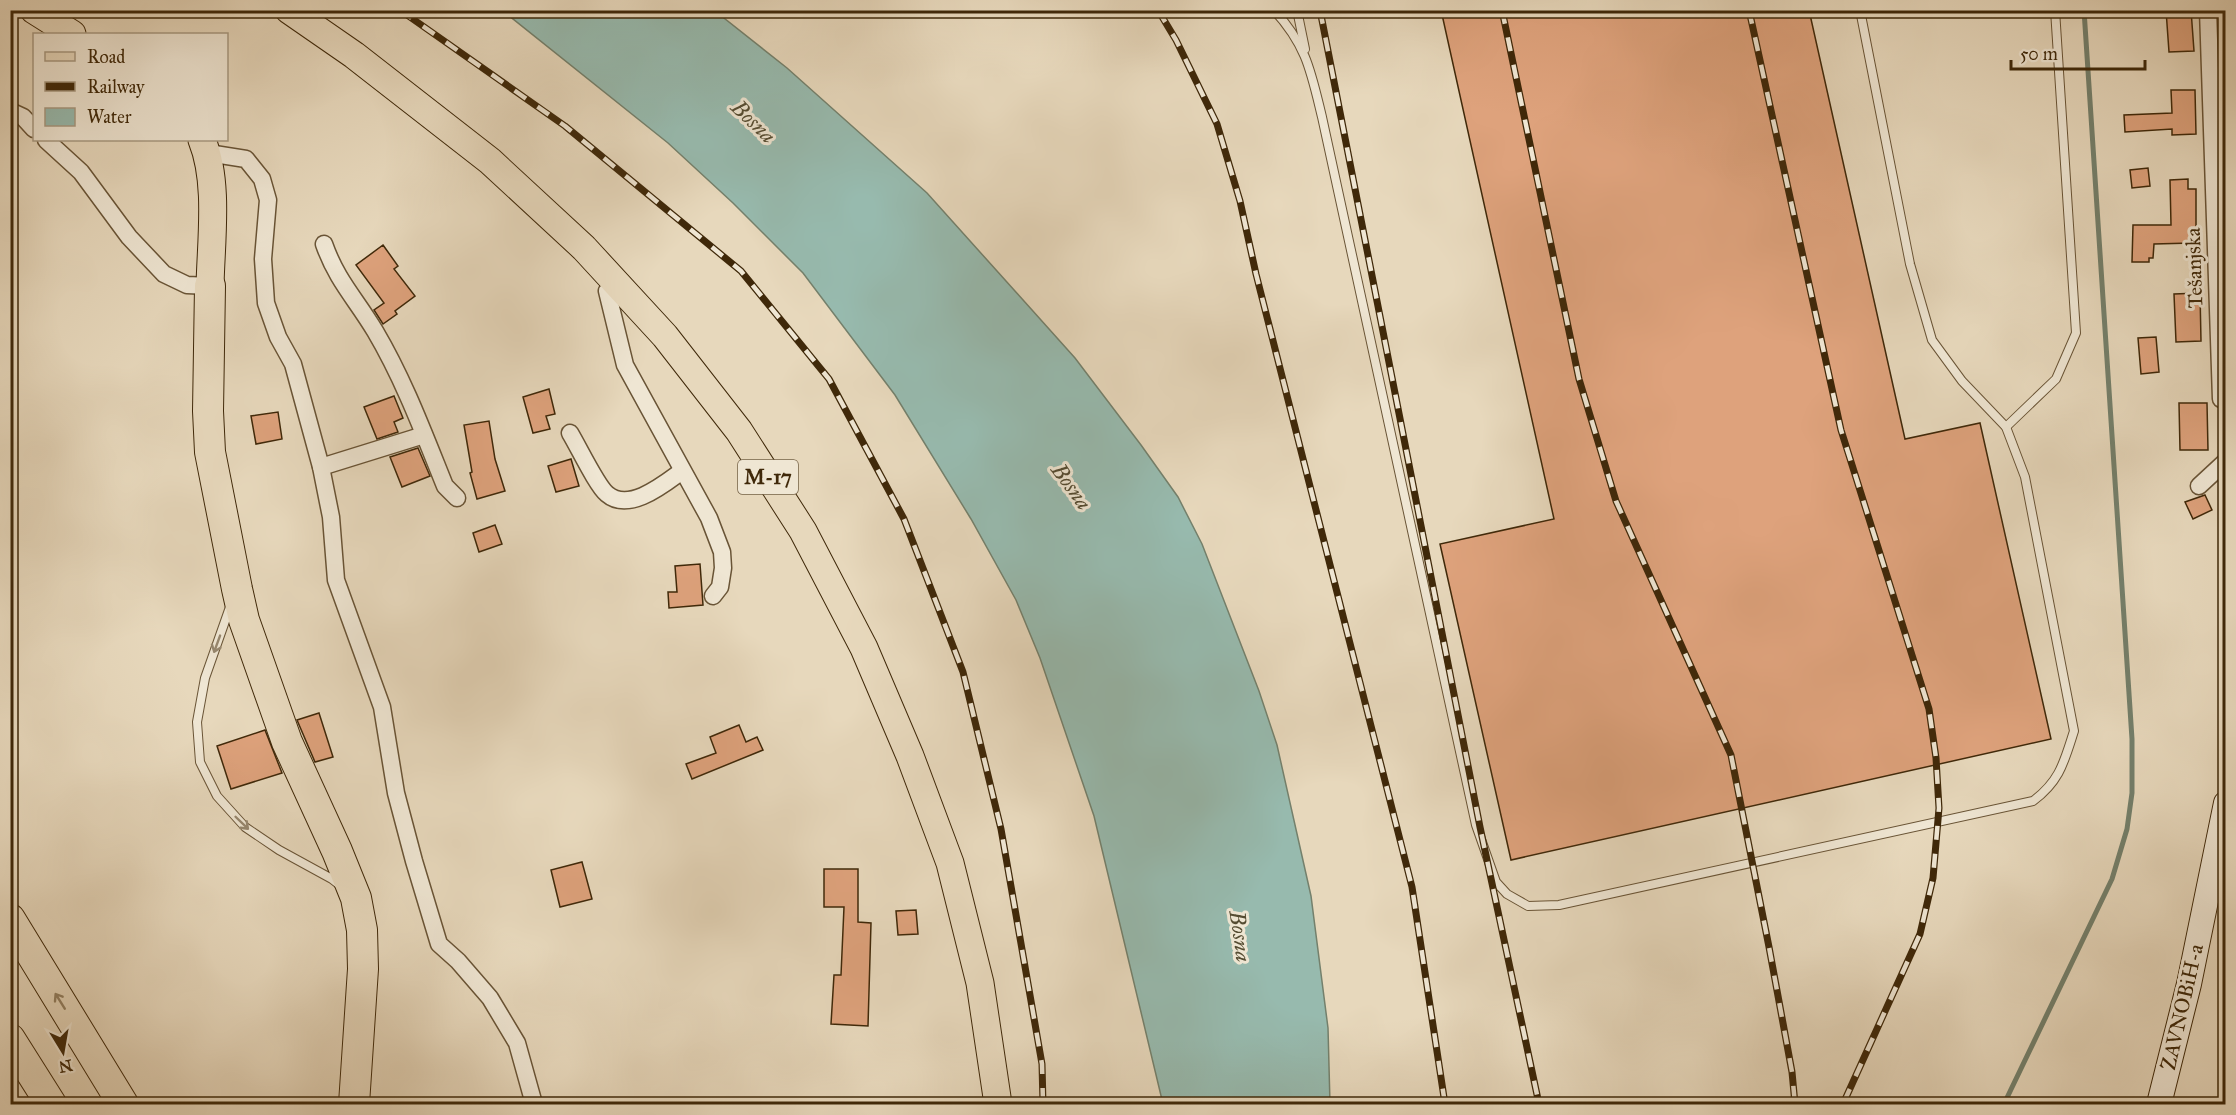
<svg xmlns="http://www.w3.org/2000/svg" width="2236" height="1115" font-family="'IM FELL Great Primer',serif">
  <rect width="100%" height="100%" fill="#e7d8bc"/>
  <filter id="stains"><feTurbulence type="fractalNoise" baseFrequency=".00333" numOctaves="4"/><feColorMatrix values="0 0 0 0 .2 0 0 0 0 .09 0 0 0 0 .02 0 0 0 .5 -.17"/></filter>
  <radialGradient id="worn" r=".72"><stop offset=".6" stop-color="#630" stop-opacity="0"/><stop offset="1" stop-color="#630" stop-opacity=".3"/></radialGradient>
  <polygon fill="#97baae" stroke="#74806c" stroke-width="1.5" points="503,11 715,11 787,68 927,193 1075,358 1141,445 1178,497 1202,544 1259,691 1277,745 1311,896 1328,1028 1330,1104 1163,1104 1094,816 1040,658 1016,600 971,519 895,395 803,273 733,203 668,143"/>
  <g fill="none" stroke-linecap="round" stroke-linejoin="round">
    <polyline stroke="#74806c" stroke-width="5" points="2004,1104 2112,879 2127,829 2132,793 2132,739 2084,10"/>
  </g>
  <g fill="#dea27c" stroke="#3f2809" stroke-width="1.5">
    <polygon points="1441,10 1809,10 1905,439 1980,423 2051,739 1511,860 1440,544 1554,519"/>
    <polygon points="2166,10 2191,10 2194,51 2169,52"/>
    <polygon points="2171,90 2195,90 2196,134 2172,135 2172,129 2125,132 2124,115 2172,113"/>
    <polygon points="2148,168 2150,186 2132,188 2130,170"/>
    <polygon points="2188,179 2188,189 2196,189 2196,235 2192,235 2192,243 2154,244 2153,258 2149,258 2149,262 2132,262 2133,225 2171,225 2170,180"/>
    <polygon points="383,245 398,266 394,269 415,296 395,311 397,314 383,324 374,310 384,303 356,265"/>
    <polygon points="2200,293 2201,341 2176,342 2174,294"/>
    <polygon points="2156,337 2159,372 2141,374 2138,338"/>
    <polygon points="549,389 555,414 546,416 550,429 533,433 523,397"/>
    <polygon points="394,396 403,418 394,422 398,432 377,439 364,407"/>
    <polygon points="2179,403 2207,403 2208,450 2180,450"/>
    <polygon points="278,412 282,439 256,444 251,416"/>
    <polygon points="489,421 495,459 505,491 477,499 470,473 472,472 464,425"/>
    <polygon points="418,448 430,476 402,487 390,457"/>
    <polygon points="571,459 579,486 556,492 548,466"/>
    <polygon points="2205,495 2212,510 2193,519 2185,502"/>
    <polygon points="495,525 502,544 479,552 473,533"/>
    <polygon points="700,564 703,605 669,608 668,592 677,592 675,566"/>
    <polygon points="319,713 333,757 315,762 297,720"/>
    <polygon points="739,725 746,742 757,737 763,750 692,779 686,764 716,753 710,737"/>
    <polygon points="265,730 282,773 231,789 217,746"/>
    <polygon points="582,862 592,899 560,907 551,870"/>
    <polygon points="824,869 858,869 858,922 871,923 868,1026 831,1024 834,975 841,975 844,907 824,907"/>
    <polygon points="916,910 918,934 898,935 896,911"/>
  </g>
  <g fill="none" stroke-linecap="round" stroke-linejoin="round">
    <defs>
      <g id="lane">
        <path d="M1274,10C1307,46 1311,72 1322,117L1476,825L1496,882L1507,894L1528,906L1559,905L2033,801C2060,781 2064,762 2074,731L2025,477L2006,427L1962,381L1932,340L1910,264L1860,10"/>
        <polyline points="1297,10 1305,49"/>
        <polyline points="2006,427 2056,379 2076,333 2055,10"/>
        <polyline points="230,607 205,678 197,722 200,762 217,796 245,827 279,850 332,879 341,886"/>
      </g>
      <g id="street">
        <polyline points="2208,10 2221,399"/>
        <polyline points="10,111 23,117 34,129"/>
        <polyline points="46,140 81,172 129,237 164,274 187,285 210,286"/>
        <polyline points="208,153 246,159 262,179 268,200 263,259 266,303 278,337 293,364 321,467 331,517 336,580 382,707 396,793 414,861 439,944 458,961 490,998 517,1043 534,1104"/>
        <path d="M324,244C337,281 356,299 375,331C404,380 424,434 445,486L457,498"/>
        <polyline points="616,283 607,291 625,365 709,518 722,552 723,568 720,587 713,596"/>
        <path d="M570,433C578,446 597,486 607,494C629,513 664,484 682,471"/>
        <polyline points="321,467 424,435"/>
        <polyline points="2199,486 2226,461"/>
      </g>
      <polyline id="secondary" points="2159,1104 2189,984 2226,803"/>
      <g id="primary">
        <polyline points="34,10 72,34"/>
        <polyline points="289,10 354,55 490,161 584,248 665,336 739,431 803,531 864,648 910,756 950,863 980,983 998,1104"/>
        <path d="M202,140C219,182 211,240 210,286"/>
      </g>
      <g id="highway">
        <polyline points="210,286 208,411 210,452 237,589 244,620 287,742 337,851 356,898 362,930 363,969 354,1104"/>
        <polyline points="10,919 123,1104"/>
        <polyline points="10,1039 51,1104"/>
      </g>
    </defs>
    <use href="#lane" stroke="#695436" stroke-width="10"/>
    <use href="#street" stroke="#695436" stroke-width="19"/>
    <use href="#secondary" stroke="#3f2809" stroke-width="26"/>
    <use href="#primary" stroke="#3f2809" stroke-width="29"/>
    <use href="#highway" stroke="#3f2809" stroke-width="32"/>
    <use href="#lane" stroke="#efe6d3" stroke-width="8"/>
    <use href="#street" stroke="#efe6d3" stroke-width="16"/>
    <use href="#secondary" stroke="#efe6d3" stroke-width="24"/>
    <use href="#primary" stroke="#e7d8bc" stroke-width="27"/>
    <use href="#highway" stroke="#e7d8bc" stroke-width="30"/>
    <defs>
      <g id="rail">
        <polyline points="400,10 565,126 741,271 829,379 904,519 963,672 1001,829 1042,1064 1043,1104"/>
        <polyline points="1158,10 1176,40 1217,124 1240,201 1256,274 1412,887 1445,1104"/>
        <polyline points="1320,10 1480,827 1539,1104"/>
        <polyline points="1502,10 1579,379 1616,501 1731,755 1769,947 1792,1072 1795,1104"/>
        <polyline points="1749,10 1841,430 1929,709 1936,758 1939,808 1933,878 1920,934 1843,1104"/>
      </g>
    </defs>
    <use href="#rail" stroke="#3f2809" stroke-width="7"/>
    <use href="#rail" stroke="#efe6d3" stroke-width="4.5" stroke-dasharray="14" stroke-linecap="butt"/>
  </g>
  <defs><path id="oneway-shaft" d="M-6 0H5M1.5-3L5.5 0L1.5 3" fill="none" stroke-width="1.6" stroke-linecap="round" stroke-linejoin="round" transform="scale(1.5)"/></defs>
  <g stroke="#97876e">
    <use href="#oneway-shaft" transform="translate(217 644) rotate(110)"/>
    <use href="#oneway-shaft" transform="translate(242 823) rotate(44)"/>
  </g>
  <use stroke="#938062" href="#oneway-shaft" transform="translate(60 1001) rotate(-122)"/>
  <g text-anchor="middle" stroke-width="6" stroke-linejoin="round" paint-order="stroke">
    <rect fill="#efe6d3" stroke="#746146" stroke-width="1.5" x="738" y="460" width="60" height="34" rx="4.5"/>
    <g font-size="20" font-weight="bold" fill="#3f2809">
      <text x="768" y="484">M-17</text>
    </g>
    <g font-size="21" fill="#3f2809" stroke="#efe6d3">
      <text transform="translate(2194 268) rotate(-92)" y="7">Tešanjska</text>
      <text transform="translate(2182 1007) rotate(-77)" y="7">ZAVNOBiH-a</text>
    </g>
    <g font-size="22" font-style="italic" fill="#554c32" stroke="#efe6d3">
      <text transform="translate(754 121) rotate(44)" y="8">Bosna</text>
      <text transform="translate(1072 486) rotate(54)" y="8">Bosna</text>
      <text transform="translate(1241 936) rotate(82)" y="8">Bosna</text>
    </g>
  </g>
  <rect width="2236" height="1115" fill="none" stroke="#e7d8bc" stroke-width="36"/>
  <rect x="12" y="12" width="2212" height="1091" fill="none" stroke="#3f2809" stroke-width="3"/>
  <rect x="18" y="18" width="2200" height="1079" fill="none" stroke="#3f2809" stroke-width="1.5"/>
  <rect x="33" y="33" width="195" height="108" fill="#efe6d3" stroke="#a99a82" stroke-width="1.5"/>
  <rect x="45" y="52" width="30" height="9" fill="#e7d8bc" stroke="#a99a82" stroke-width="1.5"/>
  <text x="87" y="63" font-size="18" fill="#3f2809">Road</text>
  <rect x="45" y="82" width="30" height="9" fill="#3f2809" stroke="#a99a82" stroke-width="1.5"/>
  <text x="87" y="93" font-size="18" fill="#3f2809">Railway</text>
  <rect x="45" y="108" width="30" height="18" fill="#97baae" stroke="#a99a82" stroke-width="1.5"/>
  <text x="87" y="123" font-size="18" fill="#3f2809">Water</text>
  <g transform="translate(63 1052) rotate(169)" stroke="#efe6d3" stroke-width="4.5" paint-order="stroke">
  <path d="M0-4.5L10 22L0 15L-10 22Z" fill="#3f2809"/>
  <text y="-9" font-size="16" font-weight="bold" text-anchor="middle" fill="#3f2809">N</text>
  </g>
  <path d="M2011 60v9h134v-9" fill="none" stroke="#3f2809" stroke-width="3"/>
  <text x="2020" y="60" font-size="18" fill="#3f2809" stroke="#efe6d3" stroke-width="4.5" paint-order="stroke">50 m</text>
  <rect width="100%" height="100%" filter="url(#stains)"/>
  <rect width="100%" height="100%" fill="url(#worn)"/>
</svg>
